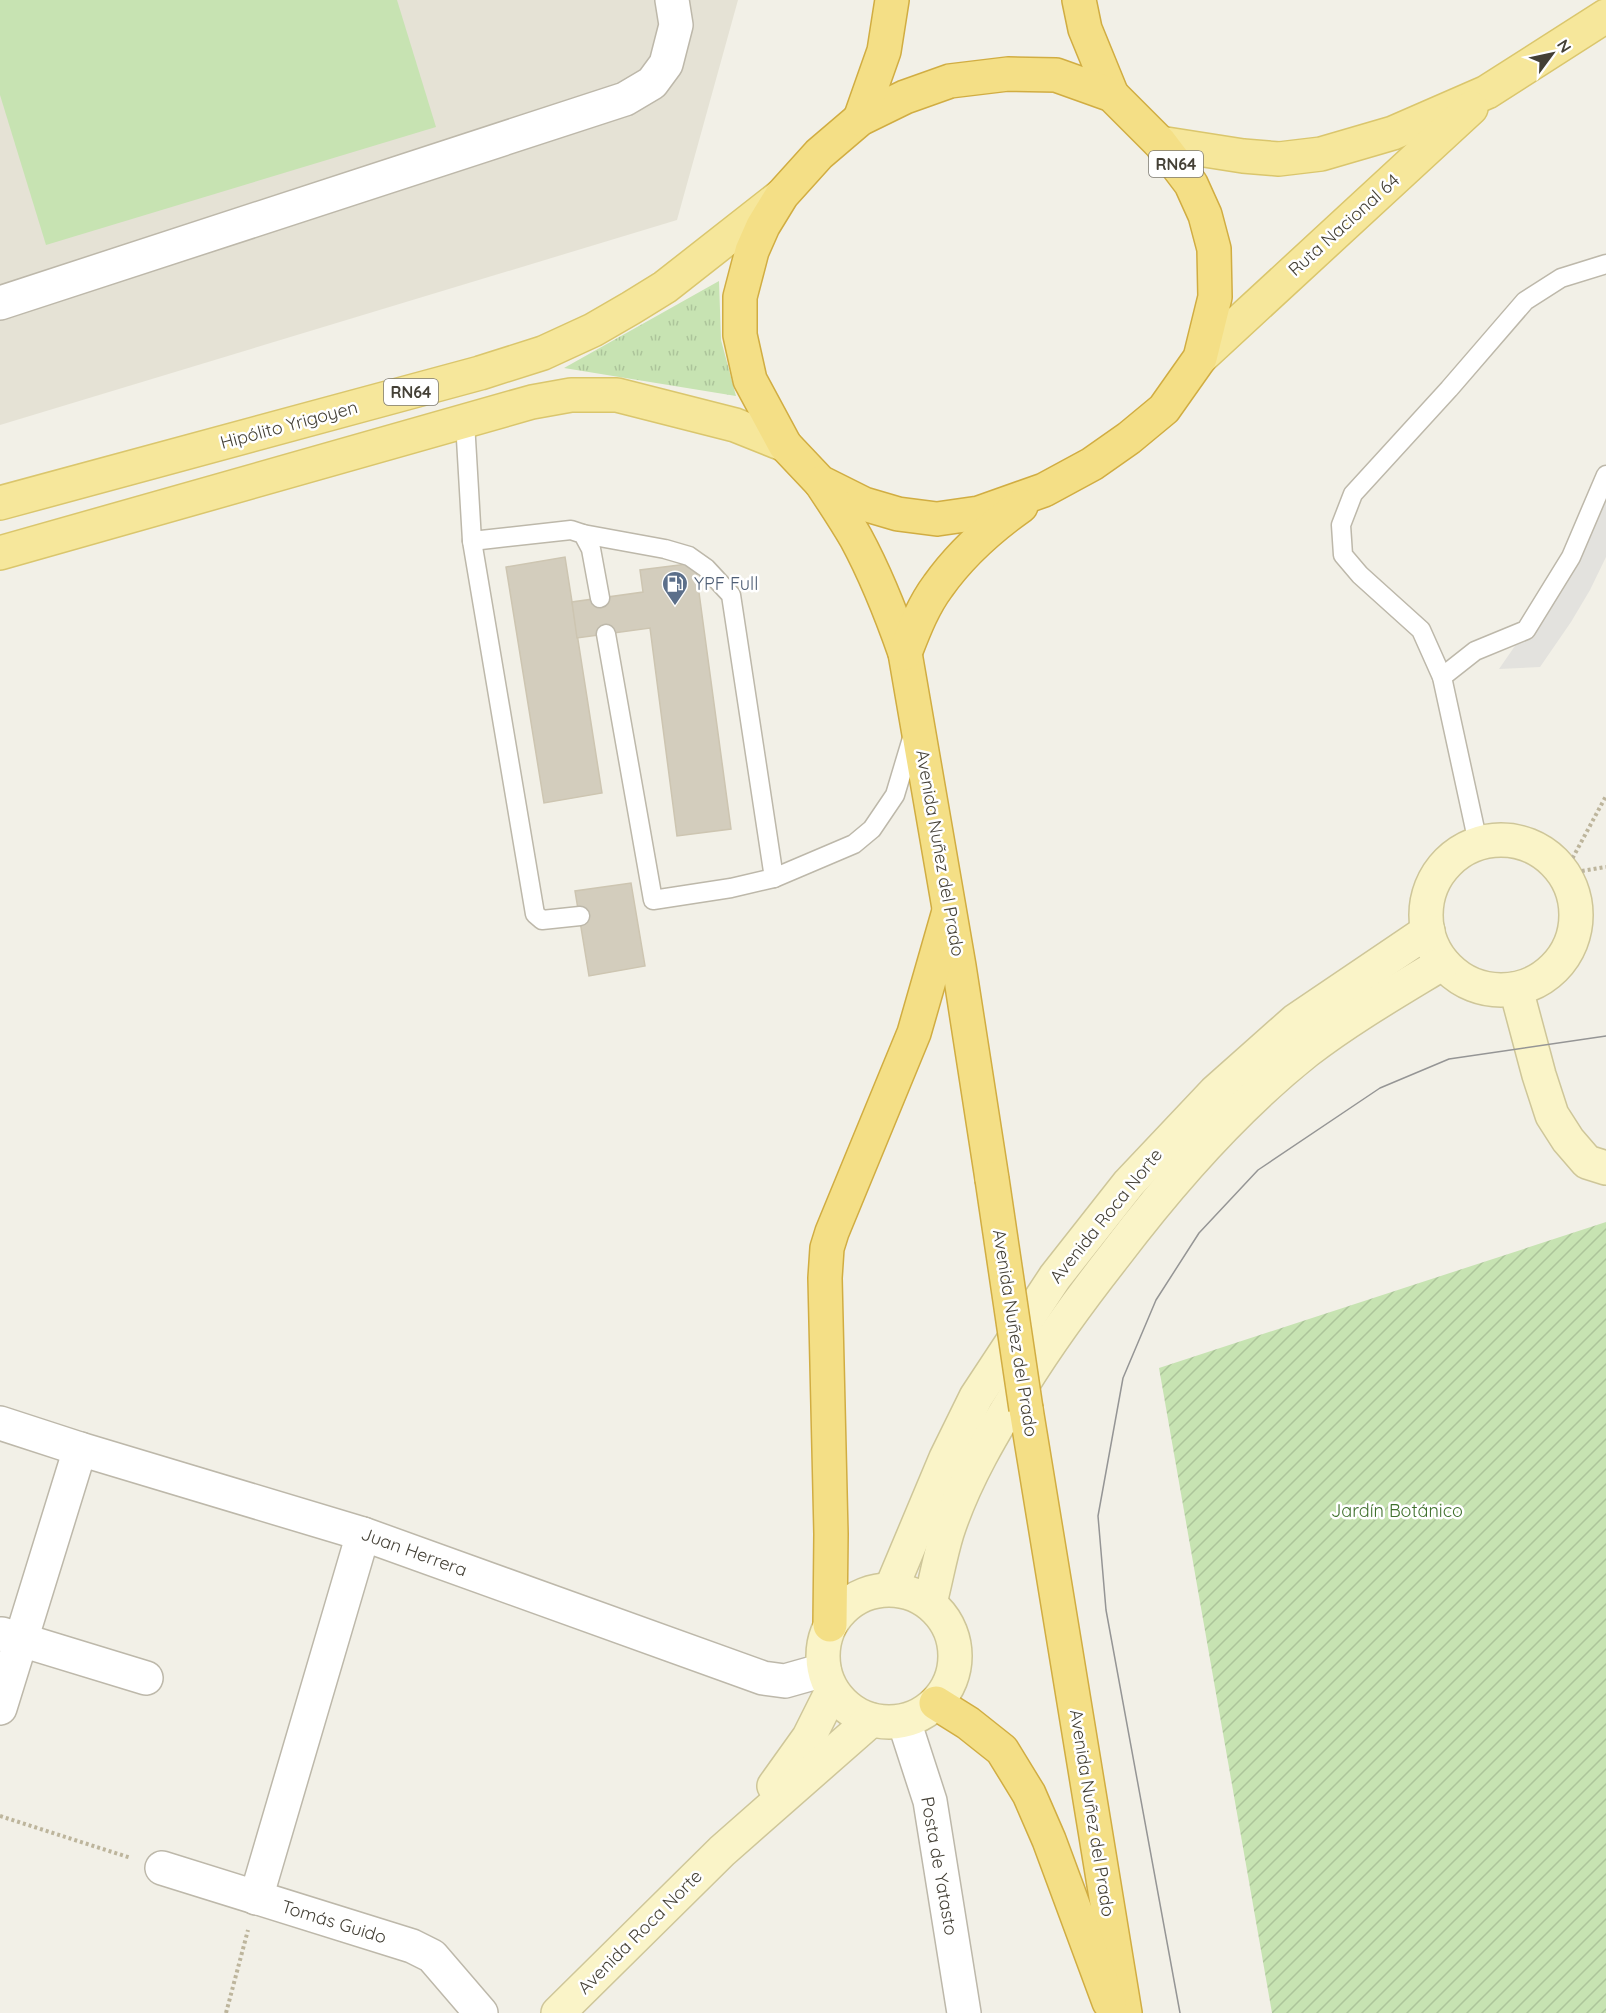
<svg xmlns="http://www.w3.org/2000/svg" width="1606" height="2013" font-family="Quicksand,sans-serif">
  <defs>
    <pattern id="grass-tufts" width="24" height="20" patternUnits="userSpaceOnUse" patternTransform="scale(1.5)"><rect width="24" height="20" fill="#c7e3b2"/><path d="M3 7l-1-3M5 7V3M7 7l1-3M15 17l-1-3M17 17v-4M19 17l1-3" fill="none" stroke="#acc49a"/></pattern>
    <pattern id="garden-furrows" width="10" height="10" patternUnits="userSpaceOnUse" patternTransform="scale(1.5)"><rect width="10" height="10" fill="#c7e3b2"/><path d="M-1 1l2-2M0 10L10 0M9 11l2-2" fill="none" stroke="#acc49a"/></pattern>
  </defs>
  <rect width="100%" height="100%" fill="#f2f0e7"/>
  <polygon fill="#e5e2d5" points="0,0 738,0 677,220 0,425"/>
  <polygon fill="url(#grass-tufts)" points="719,281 721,340 736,396 564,368"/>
  <polygon fill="#c7e3b2" points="0,0 397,0 436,127 46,245 0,95"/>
  <polygon fill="url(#garden-furrows)" points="1606,1222 1606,2013 1272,2013 1159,1368"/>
  <polygon fill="#e3e2de" points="1606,480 1606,557 1590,590 1571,622 1540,667 1499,669 1526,630"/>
  <g fill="#d3cdbd" stroke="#cdc5b1" stroke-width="1.5">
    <polygon points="565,557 602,793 544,803 506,567"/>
    <polygon points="695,563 731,829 677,836 650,628 577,638 572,602 643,592 640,570"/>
    <polygon points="631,883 645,966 589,976 575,891"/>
  </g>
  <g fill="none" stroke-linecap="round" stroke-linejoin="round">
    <defs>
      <g id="service">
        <polyline points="465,422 472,541 571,530 583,534 591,549 600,598"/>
        <polyline points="583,534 665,549 689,556 706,568 731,595 774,878"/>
        <polyline points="472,541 535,914 542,920 580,916"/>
        <polyline points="606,634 653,900 731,888 774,878 854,844 872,829 895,795 913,735"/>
        <polyline points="1442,677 1475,651 1526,630 1571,557 1606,475"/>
        <polyline points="1478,843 1442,677 1421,630 1360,575 1343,555 1341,525 1353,494 1449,389 1525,301 1561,278 1606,264"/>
      </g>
      <g id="minor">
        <polyline points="0,303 625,99 652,83 666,64 676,25 672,0"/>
        <polyline points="0,1423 80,1449 363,1534 763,1678 785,1681 824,1670"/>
        <polyline points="2,1634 146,1678"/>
        <polyline points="0,1708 80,1449"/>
        <polyline points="904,1721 930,1801 964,2013"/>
        <polyline points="162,1868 412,1946 432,1956 481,2013"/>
        <polyline points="256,1898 363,1534"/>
      </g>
      <g id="secondary">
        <circle cx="1501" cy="915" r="75"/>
        <polyline points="1516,989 1539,1075 1552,1115 1568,1140 1587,1162 1606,1168"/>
        <polyline points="891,1589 946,1458 976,1397 1055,1277 1129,1183 1215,1092 1295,1021 1428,931"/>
        <circle cx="889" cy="1656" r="66"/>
        <path d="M930,1603C936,1580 940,1556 947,1533C964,1480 994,1430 1023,1384C1051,1339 1082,1297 1115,1255C1171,1181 1234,1109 1307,1051C1350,1018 1397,991 1443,963"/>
        <polyline points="774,1786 809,1737 832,1691"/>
        <polyline points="558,2013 722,1851 871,1720"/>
      </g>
      <g id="primary">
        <polyline points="1160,143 1243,156 1279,159 1321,154 1393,133 1487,92 1606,16"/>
        <polyline points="1200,358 1471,108"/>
        <polyline points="0,503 480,373 543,353 593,330 631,308 665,287 781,196"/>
        <polyline points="0,553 532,402 571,395 617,395 735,425 785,445"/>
      </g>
      <g id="trunk">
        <polyline points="1079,0 1085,29 1112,95"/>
        <polygon points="1008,74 1056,75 1112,95 1160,143 1191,184 1205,215 1214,249 1215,297 1200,358 1164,409 1129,438 1092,464 1044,490 979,513 937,519 898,514 864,504 820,482 785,445 750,380 740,335 740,297 752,251 763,226 782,195 819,154 860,119 905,97 950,81"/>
        <polyline points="860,119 884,51 892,0"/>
        <path d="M821,483C833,501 845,519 856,538C876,575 891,613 905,653L959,966L992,1179"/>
        <path d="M905,653C914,630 923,606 938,586C960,555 990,528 1021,506"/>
        <polyline points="1026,1409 1125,2013"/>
        <polyline points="830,1625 831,1534 825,1278 827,1248 832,1232 914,1033 949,911"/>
        <polyline points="936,1703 968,1723 1002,1750 1029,1794 1049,1840 1109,2002"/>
      </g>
    </defs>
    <use href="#service" stroke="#bdb8aa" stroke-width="21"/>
    <use href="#minor" stroke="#bdb8aa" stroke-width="36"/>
    <use href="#secondary" stroke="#cec699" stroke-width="36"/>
    <use href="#primary" stroke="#dac66d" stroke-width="36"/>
    <use href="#trunk" stroke="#d1ad42" stroke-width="36"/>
    <g stroke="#bdb59c" stroke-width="4" stroke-dasharray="3 3" stroke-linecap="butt">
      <polyline points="1564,874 1606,796"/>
      <polyline points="1564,874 1606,867"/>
      <polyline points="0,1816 131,1858"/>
      <polyline points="226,2013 248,1930"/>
    </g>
    <use href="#service" stroke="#fff" stroke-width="18"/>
    <use href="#minor" stroke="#fff" stroke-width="33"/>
    <use href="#secondary" stroke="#faf4c8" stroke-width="33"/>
    <use href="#primary" stroke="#f6e79b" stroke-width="33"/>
    <use href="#trunk" stroke="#f4df86" stroke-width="33"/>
    <polyline stroke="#959595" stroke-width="1.5" points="1180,2013 1106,1610 1098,1516 1123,1378 1156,1300 1199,1233 1258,1170 1380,1088 1449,1059 1606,1036"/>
    <defs>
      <polyline id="trunk-bridge" points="992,1179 1026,1409"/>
    </defs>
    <use href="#trunk-bridge" stroke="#d1ad42" stroke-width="36" stroke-linecap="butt"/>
    <use href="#trunk-bridge" stroke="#f4df86" stroke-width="33"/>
  </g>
  <defs>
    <symbol id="fuel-pin" viewBox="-11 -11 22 30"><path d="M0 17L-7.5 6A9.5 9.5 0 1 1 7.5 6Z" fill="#5c6f8a" stroke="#fff"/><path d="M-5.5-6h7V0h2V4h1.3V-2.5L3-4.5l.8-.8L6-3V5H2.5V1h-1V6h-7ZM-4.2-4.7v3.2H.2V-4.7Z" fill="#fff"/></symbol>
  </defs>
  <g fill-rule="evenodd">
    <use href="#fuel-pin" x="660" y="569" width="30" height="40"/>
  </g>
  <g text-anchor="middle" stroke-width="5" stroke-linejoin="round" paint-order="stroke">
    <g fill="#fff" stroke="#7c7972" stroke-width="1.5">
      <rect x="1149" y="151" width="54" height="26" rx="4.5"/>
      <rect x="384" y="379" width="54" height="26" rx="4.5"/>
    </g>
    <g font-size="16" font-weight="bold" fill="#444036">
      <text x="1176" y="170">RN64</text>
      <text x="411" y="398">RN64</text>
    </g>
    <g font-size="18" fill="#444036" stroke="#fff">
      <text transform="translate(1344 225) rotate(-42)" y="6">Ruta Nacional 64</text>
      <text transform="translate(289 425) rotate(-15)" y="6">Hipólito Yrigoyen</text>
      <text transform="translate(940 853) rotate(80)" y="6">Avenida Nuñez del Prado</text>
      <text transform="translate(1106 1216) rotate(-51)" y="6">Avenida Roca Norte</text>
      <text transform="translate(1015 1333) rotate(81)" y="6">Avenida Nuñez del Prado</text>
      <text transform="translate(414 1552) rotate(20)" y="6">Juan Herrera</text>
      <text transform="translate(1092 1813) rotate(81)" y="6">Avenida Nuñez del Prado</text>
      <text transform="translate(939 1866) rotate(80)" y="6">Posta de Yatasto</text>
      <text transform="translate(334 1922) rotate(17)" y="6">Tomás Guido</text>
      <text transform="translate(640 1932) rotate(-45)" y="6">Avenida Roca Norte</text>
    </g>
    <g font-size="18" fill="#4e5e75" stroke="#fff" text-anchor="start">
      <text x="694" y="590">YPF Full</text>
    </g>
    <g font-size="18" fill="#40712e" stroke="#fff">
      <text x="1397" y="1517">Jardín Botánico</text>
    </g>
  </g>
  <g transform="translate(1552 54) rotate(57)" stroke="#ffffff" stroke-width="4.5" paint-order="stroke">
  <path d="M0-4.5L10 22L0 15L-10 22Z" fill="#444036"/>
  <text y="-9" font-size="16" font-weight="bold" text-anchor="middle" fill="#444036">N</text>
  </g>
</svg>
